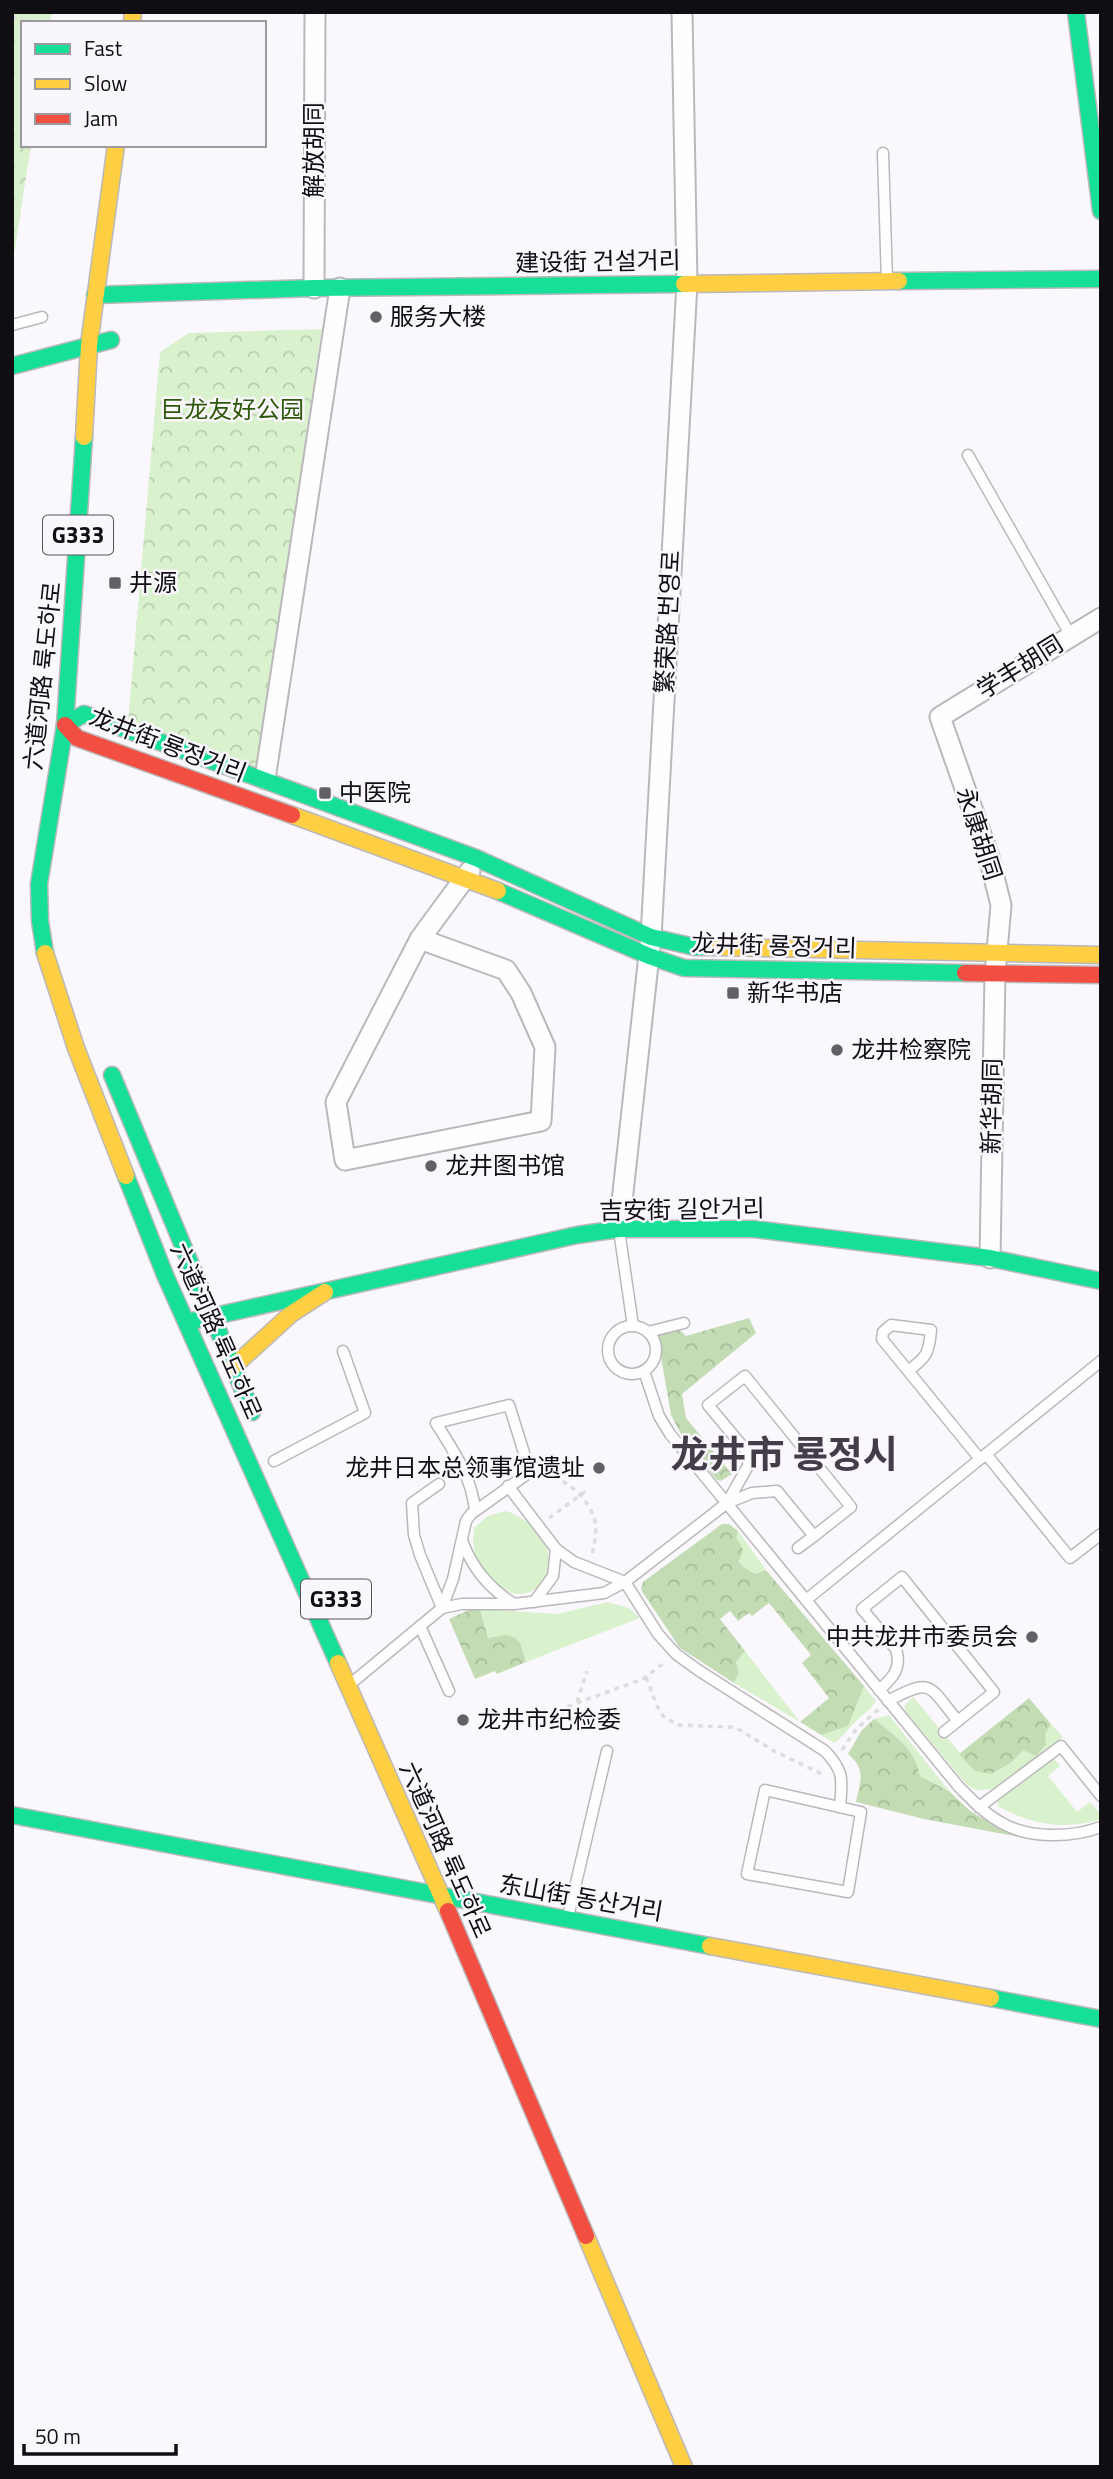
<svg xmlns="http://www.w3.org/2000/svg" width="1113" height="2479" font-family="'Titillium Web','Noto Sans SC','Noto Sans KR',sans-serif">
  <defs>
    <pattern id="forest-crowns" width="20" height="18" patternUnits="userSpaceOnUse" patternTransform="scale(1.75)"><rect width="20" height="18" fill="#c3dcb4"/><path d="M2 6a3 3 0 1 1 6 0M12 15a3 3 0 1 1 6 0" fill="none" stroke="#a6bc9a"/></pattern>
    <pattern id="park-crowns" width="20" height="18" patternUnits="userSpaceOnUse" patternTransform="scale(1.75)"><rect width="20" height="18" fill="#daf1cd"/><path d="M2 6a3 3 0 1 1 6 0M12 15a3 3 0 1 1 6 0" fill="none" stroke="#bacdaf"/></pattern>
  </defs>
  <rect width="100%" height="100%" fill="#faf8fc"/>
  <g fill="#daf1cd">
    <path d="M505,1511C529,1517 554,1544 549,1571C547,1587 527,1597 512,1593C503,1590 496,1583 490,1577C476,1563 471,1548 474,1528L488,1516Z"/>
    <polygon points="738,1531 766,1570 755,1574 741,1566 736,1538"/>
    <polygon points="608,1602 629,1608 640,1618 526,1662 521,1645 506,1635 488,1638 480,1609 557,1614"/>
    <polygon points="745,1651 800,1722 734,1683 739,1673 736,1662"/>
    <path d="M864,1686L876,1701C870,1711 863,1714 855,1722C847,1730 843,1737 834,1743L821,1735L848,1726Z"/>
    <polygon points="913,1697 975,1771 1012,1762 1023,1750 1045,1734 1051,1724 1063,1737 993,1789 976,1790 968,1786 906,1712 904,1706"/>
    <path d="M889,1715L949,1791L920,1776C915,1748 895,1736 874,1719Z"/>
    <path d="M1054,1759L1060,1766L1048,1776L1077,1812L1090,1802L1101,1814V1819C1066,1831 1029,1824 998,1806V1800Z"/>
  </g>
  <g fill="url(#forest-crowns)">
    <polygon points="749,1318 756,1333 682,1394 686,1418 732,1474 721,1481 717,1480 685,1442 671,1415 657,1334 679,1329 686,1336"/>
    <polygon points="722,1524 729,1524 738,1531 736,1538 743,1549 739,1561 742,1566 755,1574 766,1570 864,1686 848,1726 821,1735 800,1722 829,1698 802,1663 811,1655 769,1603 752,1616 749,1613 738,1621 730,1611 720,1619 745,1651 736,1662 739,1673 734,1683 680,1648 643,1593 641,1588 643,1582"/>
    <polygon points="471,1609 480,1609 488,1638 506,1635 516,1638 521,1645 526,1662 497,1674 495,1671 475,1679 449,1619"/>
    <polygon points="1029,1698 1051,1724 1045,1734 1046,1744 1036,1756 1023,1750 1012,1762 991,1774 975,1771 959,1754"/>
    <path d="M874,1719C895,1736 915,1748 920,1776L949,1791L969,1810L995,1826L1035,1840L924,1819L856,1802C860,1781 867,1770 848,1754L862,1730Z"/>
  </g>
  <g fill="url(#park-crowns)">
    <polygon points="12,12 52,12 50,23 23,23 23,145 31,145 12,268"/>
    <polygon points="322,329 256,767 127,733 160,352 189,333"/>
  </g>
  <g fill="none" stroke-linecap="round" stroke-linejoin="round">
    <defs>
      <g id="lane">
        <polyline points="883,153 887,281"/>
        <polyline points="12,325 42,317"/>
        <polyline points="968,455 1071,636"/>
        <polyline points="619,1230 633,1326"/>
        <circle cx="632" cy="1350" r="24"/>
        <polyline points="648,1332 684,1323"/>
        <path d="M644,1371L659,1416L670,1434L959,1787C972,1800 984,1813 1000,1822C1028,1839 1071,1838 1101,1827"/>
        <path d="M908,1371C927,1357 929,1353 931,1330L891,1325L883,1332L882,1339L980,1459"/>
        <polyline points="986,1454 1070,1558 1101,1534"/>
        <polyline points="274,1461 365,1413 343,1351"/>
        <polyline points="439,1484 412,1503 414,1535 420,1555 442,1608"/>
        <path d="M508,1486L556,1549L574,1562L625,1582L658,1634L676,1654L698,1670L825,1751C845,1772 842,1780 840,1807"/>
        <path d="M462,1541C473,1569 489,1588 514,1604"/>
        <polyline points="798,1548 814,1536"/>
        <polyline points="806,1600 1101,1361"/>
        <polyline points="534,1602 553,1576 556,1549"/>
        <polyline points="442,1608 462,1604 514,1604 604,1593 625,1582 727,1503 752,1493 777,1491 814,1536 851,1507 745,1376 708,1405 749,1454 748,1466 727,1503"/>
        <polyline points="420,1626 449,1691"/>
        <path d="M354,1681L442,1608L453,1579L466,1521L471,1514L530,1472L509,1405L436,1423C454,1452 472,1477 475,1511"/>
        <path d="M879,1690C893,1678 902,1668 896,1649L862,1609L902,1577L994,1692L944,1732"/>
        <path d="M888,1701C933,1677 928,1685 958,1721"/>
        <polygon points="765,1790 861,1812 848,1892 747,1874"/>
        <polyline points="979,1807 1061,1746 1101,1796"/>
        <polyline points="568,1917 607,1751"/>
      </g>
      <g id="street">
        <polyline points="314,288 315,12"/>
        <polyline points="265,779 340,288"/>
        <polyline points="420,939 506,970 521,993 545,1047 541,1121 345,1160 336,1102 420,939 470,871"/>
        <polyline points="619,1229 651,937 687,283 682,12"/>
        <polyline points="990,1258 995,974 1001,905 989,857 940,717 1101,618"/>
      </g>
      <g id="fast">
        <polyline points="1076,12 1101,211"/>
        <polyline points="899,281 1101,279"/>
        <polyline points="95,295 314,288 684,284"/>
        <polyline points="12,366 111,340"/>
        <polyline points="65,725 84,714 476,858 651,937 695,947 718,947"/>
        <polyline points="498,891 649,956 684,968 965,973"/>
        <polyline points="45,953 40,921 39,884 65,725 84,437"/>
        <polyline points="112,1075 252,1412"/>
        <polyline points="126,1176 165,1275 338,1663"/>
        <polyline points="192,1321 577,1235 619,1229 754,1229 990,1258 1101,1281"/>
        <polyline points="12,1815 710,1946"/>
        <polyline points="991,1998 1101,2019"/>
      </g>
      <g id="slow">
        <polyline points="132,23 133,12"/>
        <polyline points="684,284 899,281"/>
        <polyline points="84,437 89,345 116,145"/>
        <polyline points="292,815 498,891"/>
        <polyline points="718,947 1101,955"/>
        <polyline points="45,953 76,1048 126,1176"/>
        <polyline points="233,1367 291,1314 325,1292"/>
        <polyline points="338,1663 448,1911"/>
        <polyline points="710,1946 991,1998"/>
        <polyline points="586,2236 684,2467"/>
      </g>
      <g id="jam">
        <polyline points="65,725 77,738 292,815"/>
        <polyline points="965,973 1101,975"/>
        <polyline points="448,1911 586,2236"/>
      </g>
    </defs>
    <use href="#lane" stroke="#bab8bb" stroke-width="13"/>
    <use href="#street" stroke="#bab8bb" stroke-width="23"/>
    <use href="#fast" stroke="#bab8bb" stroke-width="19"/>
    <use href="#slow" stroke="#bab8bb" stroke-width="19"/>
    <use href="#jam" stroke="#bab8bb" stroke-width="19"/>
    <g stroke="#ddd" stroke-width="3.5" stroke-dasharray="5 5" stroke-linecap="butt">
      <polyline points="12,17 33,23"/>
      <path d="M544,1474C566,1479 590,1498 595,1522C597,1533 594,1545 592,1556"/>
      <polyline points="549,1518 586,1491"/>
      <polyline points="646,1677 657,1706 663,1716 678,1725 731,1727 740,1730 774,1751 824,1775"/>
      <polyline points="577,1702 587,1671"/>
      <polyline points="558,1710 643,1679 664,1663"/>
      <polyline points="842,1750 856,1729 879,1709"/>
    </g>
    <use href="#lane" stroke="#fefeff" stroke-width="10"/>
    <use href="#street" stroke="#fefeff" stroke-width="19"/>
    <use href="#fast" stroke="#16e098" stroke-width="16"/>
    <use href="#slow" stroke="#ffcf43" stroke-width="16"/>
    <use href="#jam" stroke="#f24e42" stroke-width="16"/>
  </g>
  <g fill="#626064" stroke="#faf6fe" stroke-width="2.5">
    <circle cx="376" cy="317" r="7"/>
    <rect x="108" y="576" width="14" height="14" rx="3.5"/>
    <rect x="318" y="786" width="14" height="14" rx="3.5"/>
    <rect x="726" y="986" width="14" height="14" rx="3.5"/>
    <circle cx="837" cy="1050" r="7"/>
    <circle cx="431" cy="1166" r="7"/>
    <circle cx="599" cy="1468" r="7"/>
    <circle cx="1032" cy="1637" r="7"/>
    <circle cx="463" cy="1720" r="7"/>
  </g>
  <g text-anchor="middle" stroke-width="5" stroke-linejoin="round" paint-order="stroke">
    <g fill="#faf6fe" stroke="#565459" stroke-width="2">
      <rect x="43" y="515.5" width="70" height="39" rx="5"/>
      <rect x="301" y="1579.5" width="70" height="39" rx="5"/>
    </g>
    <g font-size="23" font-weight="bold" fill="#100e12">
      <text x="78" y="543">G333</text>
      <text x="336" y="1607">G333</text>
    </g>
    <g font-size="24" fill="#100e12" stroke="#faf6fe">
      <text transform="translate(314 150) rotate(-90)" y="8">解放胡同</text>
      <text transform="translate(598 262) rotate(-1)" y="8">建设街 건설거리</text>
      <text transform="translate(668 622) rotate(-87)" y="8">繁荣路 번영로</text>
      <text transform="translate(1020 667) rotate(-32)" y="8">学丰胡同</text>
      <text transform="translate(43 676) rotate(-84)" y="8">六道河路 륙도하로</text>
      <text transform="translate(168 745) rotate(21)" y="8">龙井街 룡정거리</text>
      <text transform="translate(979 834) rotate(72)" y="8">永康胡同</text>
      <text transform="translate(774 946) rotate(2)" y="8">龙井街 룡정거리</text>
      <text transform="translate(992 1106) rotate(-89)" y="8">新华胡同</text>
      <text transform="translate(682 1210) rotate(-1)" y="8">吉安街 길안거리</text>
      <text transform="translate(216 1331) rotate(66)" y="8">六道河路 륙도하로</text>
      <text transform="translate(445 1850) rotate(66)" y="8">六道河路 륙도하로</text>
      <text transform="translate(581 1898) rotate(10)" y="8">东山街 동산거리</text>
    </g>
    <g font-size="24" fill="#100e12" stroke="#faf6fe" text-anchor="start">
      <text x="390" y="325">服务大楼</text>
      <text x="129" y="591">井源</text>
      <text x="339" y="801">中医院</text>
      <text x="747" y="1001">新华书店</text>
      <text x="851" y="1058">龙井检察院</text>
      <text x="445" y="1174">龙井图书馆</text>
      <text x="585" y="1476" text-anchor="end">龙井日本总领事馆遗址</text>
      <text x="1018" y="1645" text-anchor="end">中共龙井市委员会</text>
      <text x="477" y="1728">龙井市纪检委</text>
    </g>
    <g font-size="24" fill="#2e5807" stroke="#faf6fe">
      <text x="232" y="418">巨龙友好公园</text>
    </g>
    <g font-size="38" font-weight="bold" fill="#423d46" stroke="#faf6fe">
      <text x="784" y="1468">龙井市 룡정시</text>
    </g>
  </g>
  <rect width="1113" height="2479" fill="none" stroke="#100e12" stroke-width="28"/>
  <rect x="21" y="21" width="245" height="126" fill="#faf6fe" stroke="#9c99a0" stroke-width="2"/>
  <rect x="35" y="44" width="35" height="10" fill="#16e098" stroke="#9c99a0" stroke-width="2"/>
  <text x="84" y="56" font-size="21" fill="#100e12">Fast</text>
  <rect x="35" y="79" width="35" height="10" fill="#ffcf43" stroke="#9c99a0" stroke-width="2"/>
  <text x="84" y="91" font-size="21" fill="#100e12">Slow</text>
  <rect x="35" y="114" width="35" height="10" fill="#f24e42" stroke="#9c99a0" stroke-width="2"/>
  <text x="84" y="126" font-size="21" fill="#100e12">Jam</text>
  <path d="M24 2444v10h152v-10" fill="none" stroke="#100e12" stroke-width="3.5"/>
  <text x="35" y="2444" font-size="21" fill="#100e12" stroke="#faf6fe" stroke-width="5" paint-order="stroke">50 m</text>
</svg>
